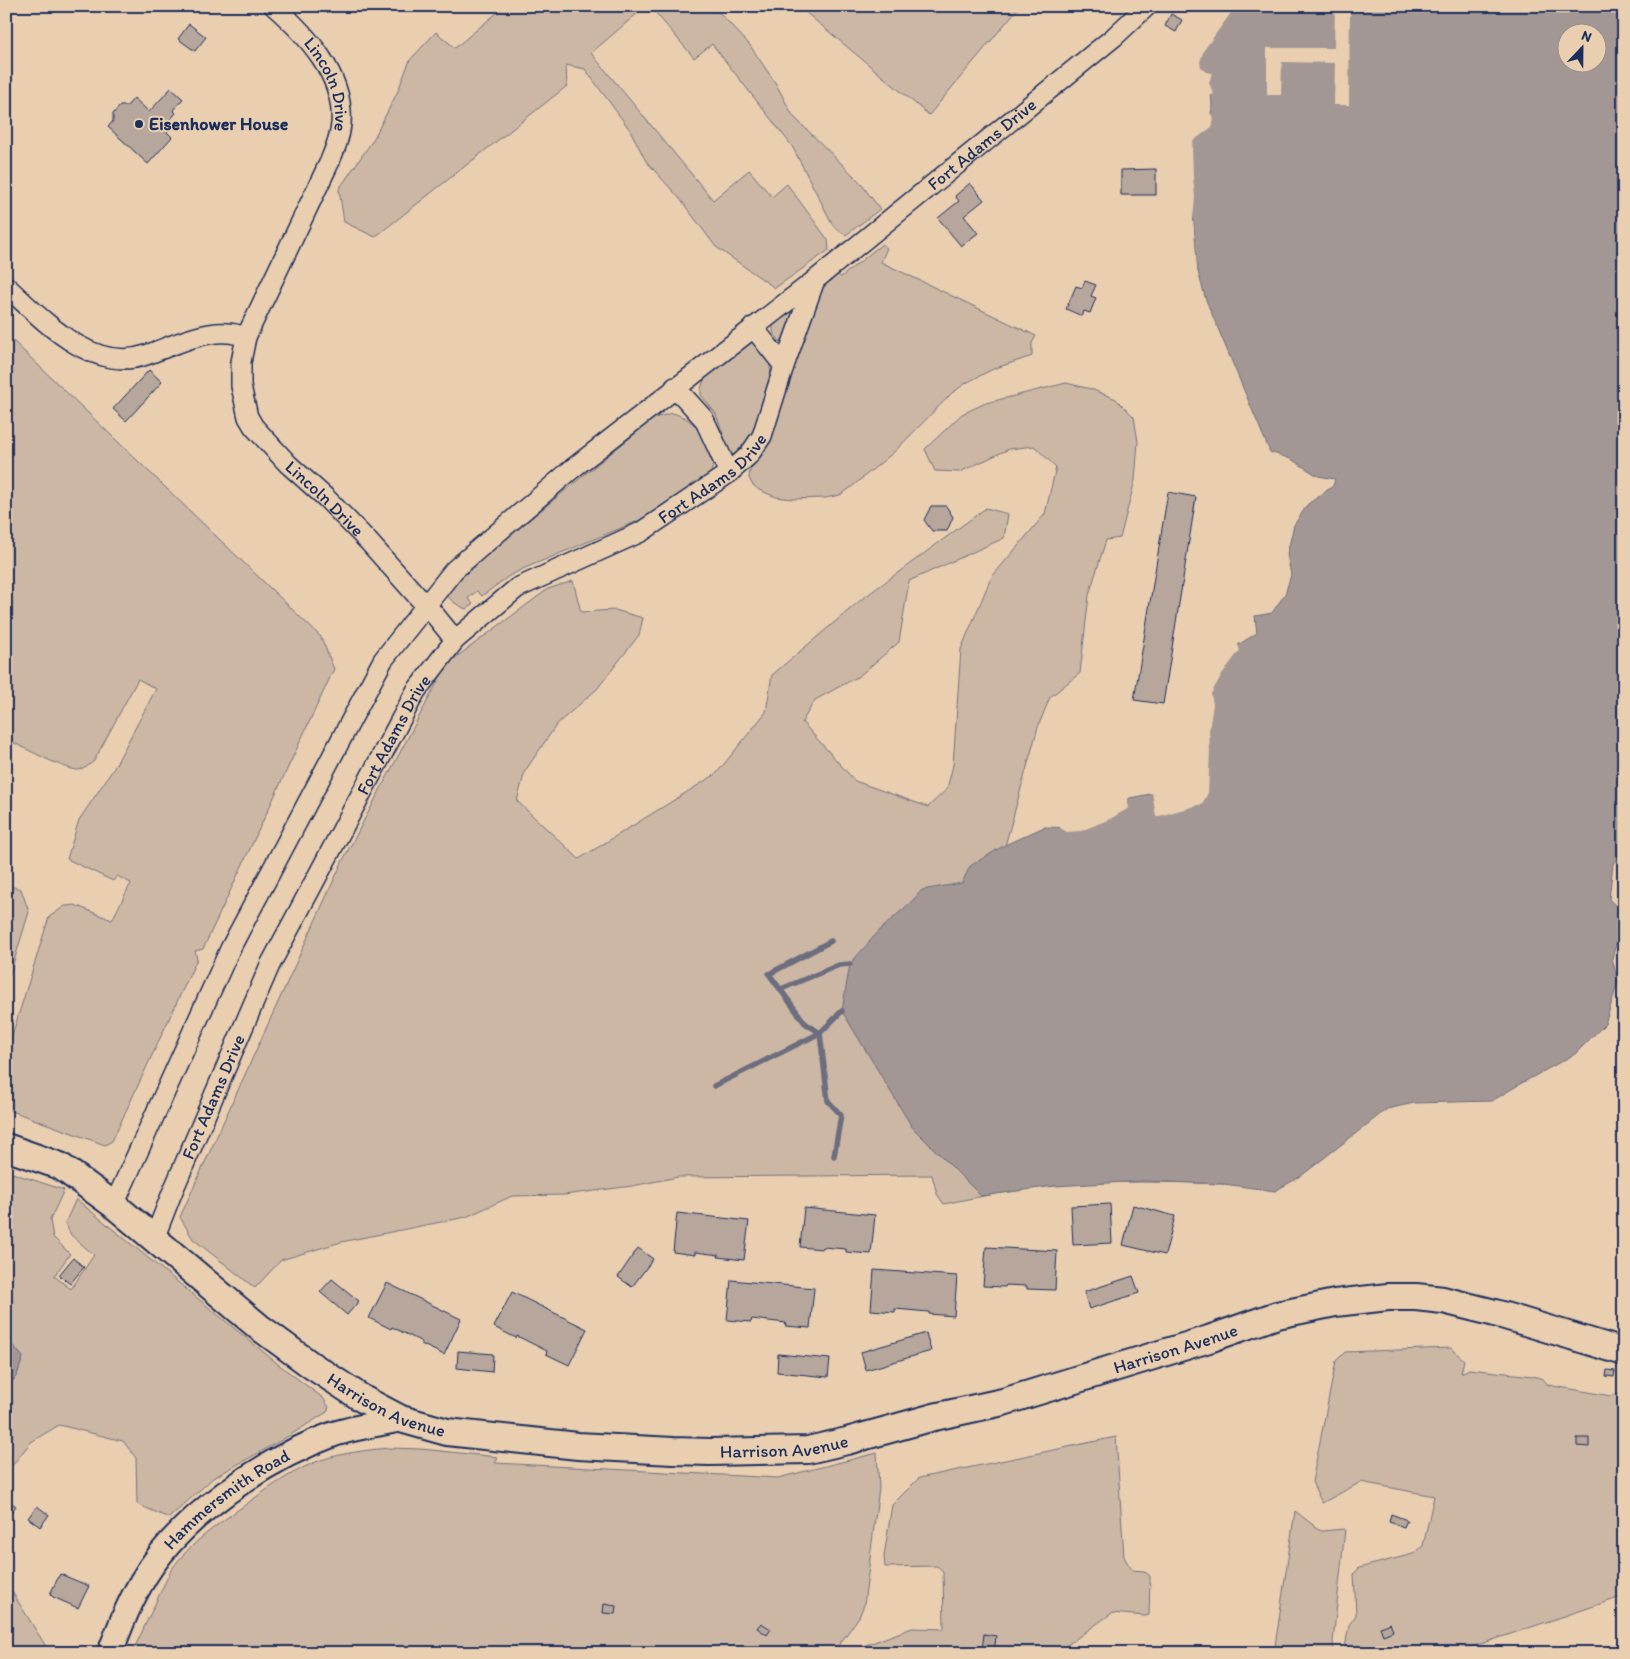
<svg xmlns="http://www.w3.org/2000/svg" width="1630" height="1659" font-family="Itim,sans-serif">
  <rect width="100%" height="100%" fill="#e9ceb0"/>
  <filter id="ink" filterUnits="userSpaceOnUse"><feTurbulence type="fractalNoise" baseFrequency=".02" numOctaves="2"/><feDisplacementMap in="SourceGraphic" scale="10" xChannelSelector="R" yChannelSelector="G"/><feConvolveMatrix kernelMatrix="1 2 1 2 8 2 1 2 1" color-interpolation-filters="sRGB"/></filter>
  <g filter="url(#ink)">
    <g fill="#cbb7a4" stroke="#737381">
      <polygon points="505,6 646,6 591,53 713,200 749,170 772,197 787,184 828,240 829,250 775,288 716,247 680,199 646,161 630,130 585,69 566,65 567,86 375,237 344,222 339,189 373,140 397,93 410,60 436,32 455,48"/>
      <polygon points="650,6 713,6 749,44 776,84 793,116 859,181 880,209 846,235 834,227 792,146 712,44 694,58"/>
      <polygon points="798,6 1020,6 929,115"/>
      <polygon points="882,244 887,248 881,262 1036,336 1032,343 1032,356 993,369 966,383 952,393 894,452 849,489 840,495 825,498 792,499 776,497 759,490 752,484 749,478 750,470 770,441 802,336 819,293 826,283 837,274 841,277"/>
      <polygon points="799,304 800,305 781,341 780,342 773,332 773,324"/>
      <path d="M9,337L321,637L334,669L203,949L195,951L197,959L112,1141L105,1145L6,1109V1055L49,917L65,906L75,905L112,920L131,883L117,876L113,881L67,859L79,820L114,768L156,689L138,679L94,761C89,765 84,770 77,770C63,769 21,746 6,739V341Z"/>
      <polygon points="750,342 752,342 769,362 771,373 754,429 748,440 734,455 730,454 716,414 701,395 701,389 705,377"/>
      <path d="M1066,383L1091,389L1116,399L1134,417L1138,442L1135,480L1120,538L1106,540L1089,595L1080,673L1050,697L1038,727L1005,846L1224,1184C1167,1182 1110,1180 1053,1186C1017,1190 980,1196 944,1204L937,1194L932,1175L678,1177L632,1186L564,1195L512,1196L466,1217L341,1242L281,1260L255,1288L193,1239L180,1217L343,860L447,664L548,589L573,581L581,612L615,610L643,618L639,635L597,689L557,724L525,771L517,801L579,859L716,774L766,712L772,675L862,599L986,508L1008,514L1004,538L909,581L899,642L859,676L815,700L802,722L855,781L928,807L947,789L953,765L961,649L991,578L1045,514L1056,467L1034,446L1009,449L960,472L935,471L925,449L962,414L986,403Z"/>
      <path d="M672,413C701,420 703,440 713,464L711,473L652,515L525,568L509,576L482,596L477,591L468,598L473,604L466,609C461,607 450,601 447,595C446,592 447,589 448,586L654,418Z"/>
      <polygon points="6,885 21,889 29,912 6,987"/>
      <polygon points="6,1171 64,1190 50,1220 53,1237 70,1254 54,1276 71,1289 94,1255 71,1235 65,1223 76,1199 278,1364 323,1398 329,1407 327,1412 287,1437 213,1478 169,1518 137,1504 136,1458 123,1441 59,1425 31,1442 6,1473 6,1390 17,1375 23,1357 6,1338"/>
      <polygon points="1451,1348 1464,1360 1461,1373 1469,1369 1533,1376 1543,1379 1548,1385 1611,1396 1624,1391 1624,1596 1454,1653 1344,1653 1349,1625 1356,1615 1354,1574 1359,1568 1413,1554 1423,1546 1434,1496 1361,1482 1322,1503 1312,1482 1336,1361 1345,1352"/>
      <polygon points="1116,1437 1124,1557 1132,1570 1144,1571 1150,1576 1149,1615 1145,1616 1112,1613 1056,1653 853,1653 858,1648 912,1628 944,1629 943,1571 937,1566 885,1567 884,1556 892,1505 919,1478"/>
      <path d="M389,1448L421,1449L498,1457L495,1463L778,1478L877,1453L879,1488L864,1605L859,1617L833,1653H132L171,1570C190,1543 218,1524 245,1505C269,1488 293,1470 321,1460C343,1453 366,1450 389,1448Z"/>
      <polygon points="1295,1511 1321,1531 1345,1529 1333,1641 1334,1653 1274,1653"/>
      <polygon points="6,1582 50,1653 6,1653"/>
    </g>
    <g fill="#a29794" stroke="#6c6d7e" fill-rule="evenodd">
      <path d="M1228,6H1624V846L1613,864L1609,899L1624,915L1622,925L1612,958L1618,982L1605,1024L1575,1054L1520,1084L1492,1101L1414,1103L1387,1109L1301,1176L1275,1191L1224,1184L1144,1181L1054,1186L981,1196L912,1127L842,1011L850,964L878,932L912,901L922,890L962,883L970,866L1005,845L1044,827L1073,828L1109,812L1130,798L1150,794L1178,799L1192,790L1204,697L1238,645L1257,633L1255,616L1272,613L1285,594L1291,575L1287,554L1294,525L1308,504L1333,486L1335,479L1318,476L1291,459L1270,452L1206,300L1197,268L1191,186L1190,141C1196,136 1203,130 1207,124C1218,106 1209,80 1197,65L1203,44ZM1568,32H1598V62H1568Z"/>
      <polygon points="6,1338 23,1357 17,1375 6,1390"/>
    </g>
    <g fill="#e9ceb0">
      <polygon points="1225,6 1236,6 1204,50 1200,62 1201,67 1206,72 1212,73 1209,83 1214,95 1208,94 1199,87 1202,75 1194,64 1201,43"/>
      <polygon points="1335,6 1350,6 1349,105 1334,105 1335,63 1282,62 1281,95 1267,95 1267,48 1334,48"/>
      <polygon points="1209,114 1211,114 1214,119 1212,127 1193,141 1192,147 1193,176 1195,198 1193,219 1197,268 1196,274 1189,187 1188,141 1204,123"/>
      <polygon points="1237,643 1240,650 1222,674 1211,694 1213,704 1209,730 1210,751 1208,793 1202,804 1156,817 1152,792 1177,796 1190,789 1189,762 1202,696 1233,645"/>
      <polygon points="1127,797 1129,808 1110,819 1081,831 1067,832 1060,828 1060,825 1073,825 1107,809"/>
    </g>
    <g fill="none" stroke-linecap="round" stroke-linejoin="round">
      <g stroke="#6c6d7e" stroke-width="5.5">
        <polyline points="831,941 769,974 805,1023 820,1033 828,1101 841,1115 834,1156"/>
        <polyline points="781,989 839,965 850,964"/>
        <polyline points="714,1086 820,1033 842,1011"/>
      </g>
    </g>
    <g fill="#b6a69c" stroke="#1b2f5e">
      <polygon points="1171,14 1182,20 1176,32 1165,26"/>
      <polygon points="189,24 206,37 195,51 178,39"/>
      <polygon points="171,88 183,99 173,110 176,113 163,128 172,137 148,164 108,127 113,121 113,114 120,106 127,106 134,98 149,112"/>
      <polygon points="1156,169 1156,195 1121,195 1121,170"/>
      <polygon points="970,183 984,200 964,216 978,233 961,246 938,218 959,201 955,196"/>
      <polygon points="1085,281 1096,285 1091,296 1096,298 1090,313 1084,311 1082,316 1066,309 1076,286 1082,288"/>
      <polygon points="149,370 162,382 126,421 113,409"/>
      <polygon points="1168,492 1196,497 1163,704 1134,700"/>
      <polygon points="931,506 946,506 953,517 947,531 932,531 924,520"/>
      <polygon points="1110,1204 1112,1243 1073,1245 1071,1206"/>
      <polygon points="1133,1205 1175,1216 1165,1255 1123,1245"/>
      <polygon points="804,1208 875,1215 871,1254 846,1252 846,1249 823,1247 822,1249 800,1247"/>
      <polygon points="677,1213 749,1221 744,1260 718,1257 719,1255 695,1252 695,1255 673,1252"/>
      <polygon points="986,1247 1057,1251 1055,1290 1027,1289 1027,1286 1006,1285 1005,1287 983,1286"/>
      <polygon points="638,1248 653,1259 632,1287 618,1277"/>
      <polygon points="73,1258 84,1267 70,1284 59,1275"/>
      <polygon points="874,1270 957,1276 954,1316 929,1314 929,1312 895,1309 895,1312 871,1310"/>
      <polygon points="1133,1276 1139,1293 1089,1309 1084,1292"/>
      <polygon points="332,1279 359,1301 347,1315 320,1292"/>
      <polygon points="731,1280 814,1288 810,1328 785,1326 786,1323 752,1319 751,1322 727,1320"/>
      <polygon points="387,1283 461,1319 444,1355 421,1344 422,1342 392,1327 391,1329 369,1318"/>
      <polygon points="512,1292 587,1329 569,1365 546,1354 547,1351 517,1336 516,1338 494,1327"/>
      <polygon points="926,1333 931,1351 866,1370 861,1352"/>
      <polygon points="458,1351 493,1354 492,1372 457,1368"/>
      <polygon points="778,1354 830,1359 828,1377 777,1372"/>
      <polygon points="1607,1370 1615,1371 1614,1377 1606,1376"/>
      <polygon points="1577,1438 1589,1438 1589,1447 1577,1446"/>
      <polygon points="6,1499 16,1506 6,1519"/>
      <polygon points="37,1506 49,1515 40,1527 28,1518"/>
      <polygon points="1391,1514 1407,1520 1404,1527 1389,1522"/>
      <polygon points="60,1574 89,1586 78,1608 53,1597 50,1594"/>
      <polygon points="604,1604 616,1606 615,1614 603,1613"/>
      <polygon points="761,1623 771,1629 767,1635 757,1628"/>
      <polygon points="1390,1623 1393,1631 1383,1635 1380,1627"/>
      <polygon points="984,1634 996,1636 994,1653 982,1651"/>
    </g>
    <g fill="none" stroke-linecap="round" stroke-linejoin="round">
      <defs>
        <g id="minor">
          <path id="s1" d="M274,6C307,35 345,76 341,124C340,137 335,149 330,161L246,337L241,362V386L248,417L254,427L288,464L326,498L368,541L426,606L434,614L455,640"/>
          <path d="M6,286C42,319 92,374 146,355C169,347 202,331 227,333C233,333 240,335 246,337"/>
          <polyline points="753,327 784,366"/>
          <polyline points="675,387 704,419 729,473"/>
          <path id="s2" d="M114,1205L230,949L383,660L454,570L572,469L815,280L1114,37L1147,6"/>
          <path id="s3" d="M154,1239L172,1193L270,965L416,691L455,640L517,588L641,532L729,473L749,455L762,436L784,366L815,280"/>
        </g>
        <g id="tertiary">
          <path id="s4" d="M110,1653C119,1629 128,1605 141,1583C177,1518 265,1459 334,1434C355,1427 379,1424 401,1419"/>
        </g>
        <g id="secondary">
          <path id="s5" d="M6,1147L60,1166L77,1178L114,1205L259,1327L311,1365L363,1399L401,1419L447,1432L578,1446L673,1451L710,1452L808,1450L847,1441L934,1417L1003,1402L1209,1339L1277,1315L1335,1303L1388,1297H1416L1443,1300L1495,1313L1624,1352"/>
        </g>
      </defs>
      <use href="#minor" stroke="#1b2f5e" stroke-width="22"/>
      <use href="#tertiary" stroke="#1b2f5e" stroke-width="28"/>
      <use href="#secondary" stroke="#1b2f5e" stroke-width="30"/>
      <use href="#minor" stroke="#e9ceb0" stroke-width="19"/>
      <use href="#tertiary" stroke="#e9ceb0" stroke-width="24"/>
      <use href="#secondary" stroke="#e9ceb0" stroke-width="26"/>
    </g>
  </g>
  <circle fill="#1b2f5e" stroke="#e9ceb0" stroke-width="2" cx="139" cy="124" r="5"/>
  <g text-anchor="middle" stroke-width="4" stroke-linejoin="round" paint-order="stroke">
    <g font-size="18" fill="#1b2f5e" stroke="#e9ceb0">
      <text dy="6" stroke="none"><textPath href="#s1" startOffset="98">Lincoln Drive</textPath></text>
      <text dy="6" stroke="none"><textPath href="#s2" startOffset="1401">Fort Adams Drive</textPath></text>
      <text dy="6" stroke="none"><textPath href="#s3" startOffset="979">Fort Adams Drive</textPath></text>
      <text dy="6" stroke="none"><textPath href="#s1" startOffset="568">Lincoln Drive</textPath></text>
      <text dy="6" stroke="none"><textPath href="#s3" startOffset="559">Fort Adams Drive</textPath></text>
      <text dy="6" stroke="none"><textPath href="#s3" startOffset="154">Fort Adams Drive</textPath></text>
      <text dy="6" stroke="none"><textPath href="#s5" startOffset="1274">Harrison Avenue</textPath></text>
      <text dy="6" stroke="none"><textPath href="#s5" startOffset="464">Harrison Avenue</textPath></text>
      <text dy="6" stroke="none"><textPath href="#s5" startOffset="869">Harrison Avenue</textPath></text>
      <text dy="6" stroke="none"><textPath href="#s4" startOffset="198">Hammersmith Road</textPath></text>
    </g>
    <g font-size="18" font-weight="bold" fill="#1b2f5e" stroke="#e9ceb0" text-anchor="start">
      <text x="149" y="130">Eisenhower House</text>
    </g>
  </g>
  <rect width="1630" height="1659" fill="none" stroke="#e9ceb0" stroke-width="25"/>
  <rect x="12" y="12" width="1605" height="1634" fill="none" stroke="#1b2f5e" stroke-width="2" filter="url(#ink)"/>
  <g transform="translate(1582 48) rotate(22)"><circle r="24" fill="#e9ceb0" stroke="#978e8f"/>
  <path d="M0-4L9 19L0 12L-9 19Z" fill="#1b2f5e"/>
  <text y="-8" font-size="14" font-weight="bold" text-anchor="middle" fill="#1b2f5e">N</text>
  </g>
</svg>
